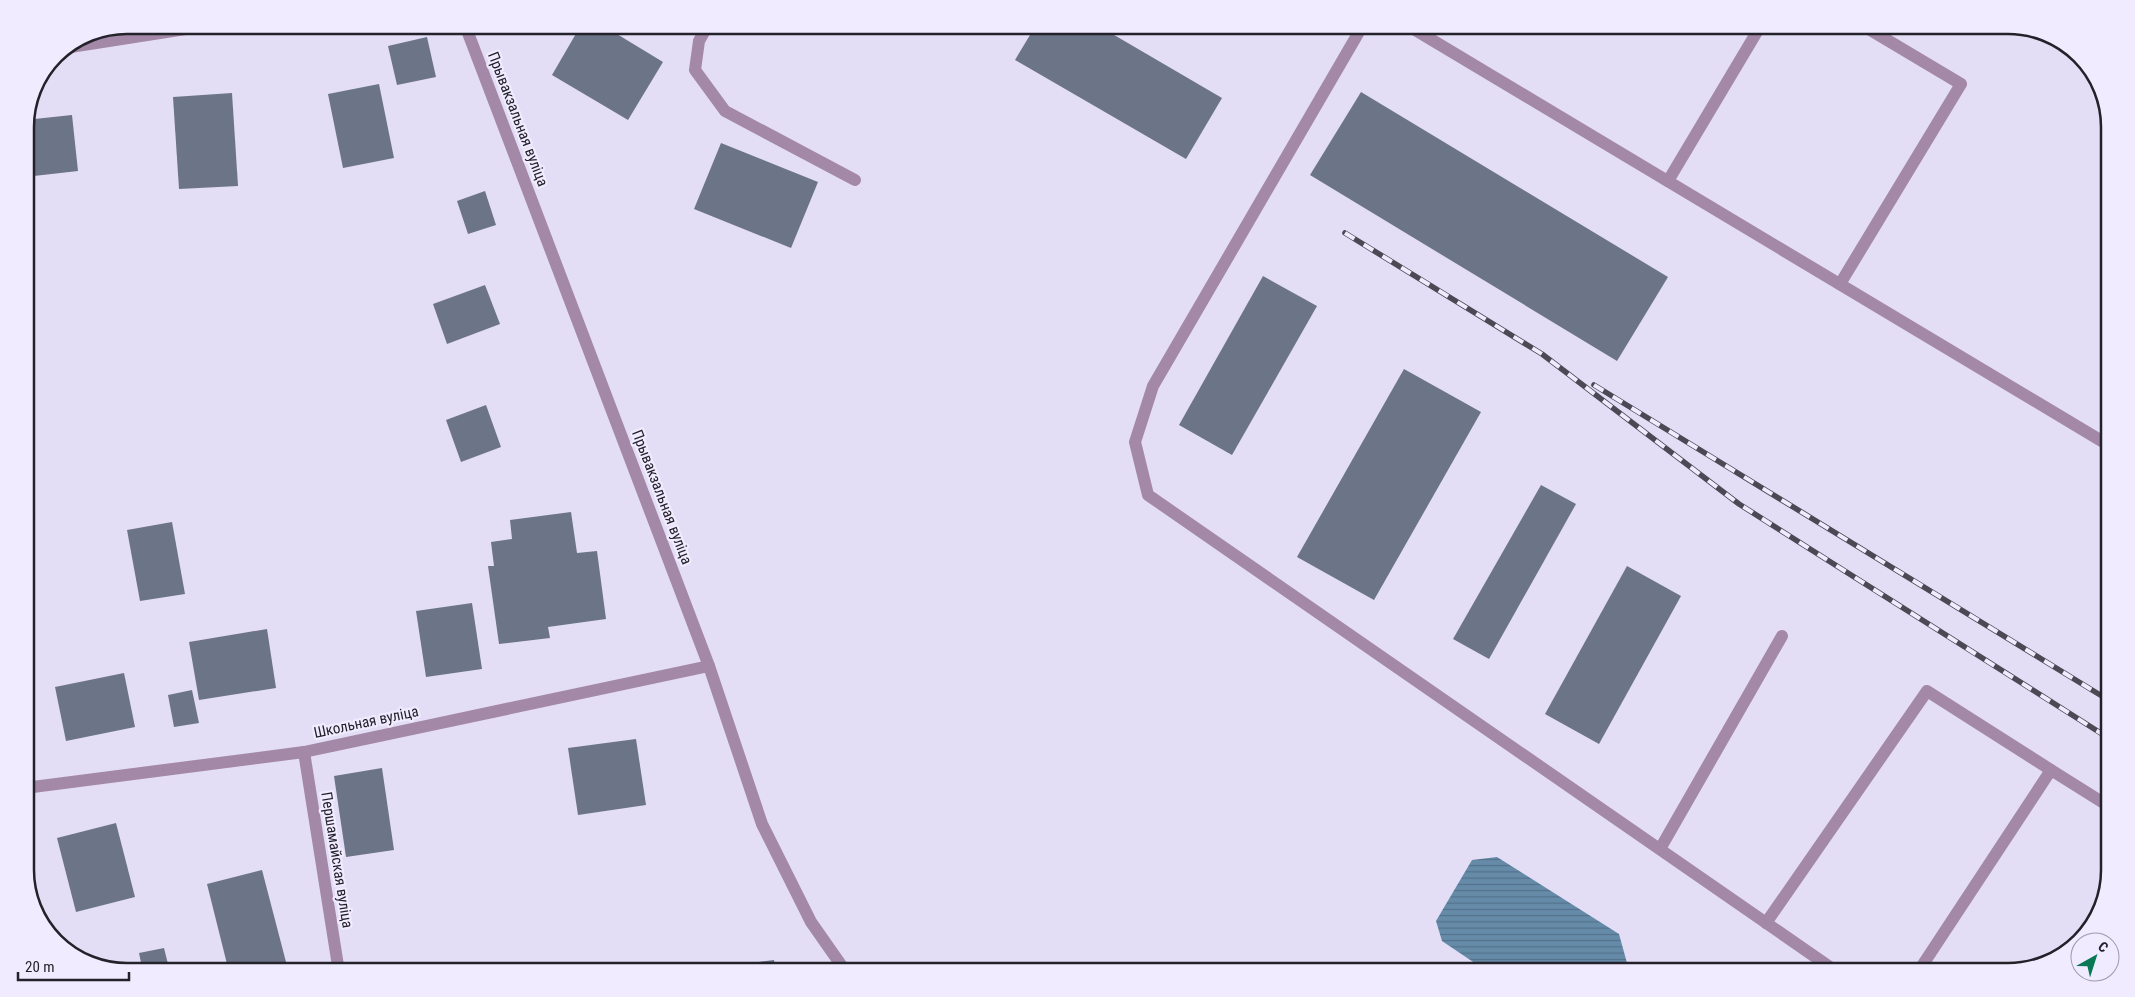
<svg xmlns="http://www.w3.org/2000/svg" width="2135" height="997" font-family="'Roboto Condensed',sans-serif">
  <defs>
    <pattern id="water-rules" width="6" height="5" patternUnits="userSpaceOnUse" patternTransform="scale(1.25)"><rect width="6" height="5" fill="#658ba9"/><path d="M0 2.5h6" fill="none" stroke="#53718a"/></pattern>
  </defs>
  <rect width="100%" height="100%" fill="#e3def5"/>
  <polygon fill="url(#water-rules)" points="1497,857 1619,934 1627,963 1622,972 1488,972 1442,941 1436,921 1472,860"/>
  <g fill="#6c7488">
    <polygon points="581,25 602,25 663,62 628,120 552,75"/>
    <polygon points="1036,25 1097,25 1222,98 1186,159 1015,60"/>
    <polygon points="427,37 436,77 397,85 388,46"/>
    <polygon points="379,84 394,158 343,168 328,94"/>
    <polygon points="1361,92 1668,277 1617,361 1310,175"/>
    <polygon points="232,93 238,186 179,189 173,97"/>
    <polygon points="72,115 78,171 25,177 25,120"/>
    <polygon points="721,143 818,182 791,248 694,209"/>
    <polygon points="485,191 496,225 468,234 457,201"/>
    <polygon points="1263,276 1317,306 1232,455 1179,425"/>
    <polygon points="485,285 500,324 447,344 433,304"/>
    <polygon points="1404,369 1481,412 1374,600 1297,557"/>
    <polygon points="486,405 501,447 461,462 446,420"/>
    <polygon points="1541,485 1576,504 1489,659 1453,639"/>
    <polygon points="571,512 577,553 597,551 606,619 548,627 550,638 499,644 488,566 494,566 491,542 512,539 510,520"/>
    <polygon points="172,522 185,594 140,601 127,530"/>
    <polygon points="1627,566 1681,596 1599,744 1545,714"/>
    <polygon points="472,603 482,669 426,677 416,611"/>
    <polygon points="267,629 276,688 199,700 189,642"/>
    <polygon points="124,673 135,727 66,741 55,687"/>
    <polygon points="192,690 199,723 174,727 168,695"/>
    <polygon points="636,739 646,805 578,815 568,748"/>
    <polygon points="382,768 394,850 346,857 334,776"/>
    <polygon points="116,823 135,897 76,912 57,838"/>
    <polygon points="262,870 286,962 247,972 229,972 207,884"/>
    <polygon points="164,948 170,972 143,972 139,953"/>
    <polygon points="774,960 776,972 723,972 722,967"/>
  </g>
  <g fill="none" stroke-linecap="round" stroke-linejoin="round">
    <g stroke="#a488a7" stroke-width="12">
      <polyline points="465,25 709,666 762,824 811,922 846,972"/>
      <polyline points="708,25 699,41 695,70 725,111 855,180"/>
      <polyline points="1363,25 1153,386 1135,442 1148,495 1837,972"/>
      <polyline points="1407,25 2110,446"/>
      <polyline points="64,48 211,25"/>
      <polyline points="1668,181 1761,25"/>
      <polyline points="1840,284 1961,84 1862,25"/>
      <polyline points="304,752 339,972"/>
      <polyline points="25,788 304,752 709,666"/>
      <polyline points="1660,849 1782,636"/>
      <polyline points="1766,923 1927,691 2051,770"/>
      <polyline points="1918,972 2051,770 2110,807"/>
    </g>
    <defs>
      <g id="rail">
        <polyline points="1345,233 1542,354 1739,504 2110,739"/>
        <polyline points="1594,385 2110,701"/>
      </g>
    </defs>
    <use href="#rail" stroke="#4b4954" stroke-width="5.5"/>
    <use href="#rail" stroke="#f0ebff" stroke-width="4" stroke-dasharray="11" stroke-linecap="butt"/>
  </g>
  <g text-anchor="middle" stroke-width="4.5" stroke-linejoin="round" paint-order="stroke">
    <g font-size="15" fill="#23212a" stroke="#f0ebff">
      <text transform="translate(518 119) rotate(69)" y="5">Прывакзальная вуліца</text>
      <text transform="translate(662 497) rotate(69)" y="5">Прывакзальная вуліца</text>
      <text transform="translate(366 722) rotate(-12)" y="5">Школьная вуліца</text>
      <text transform="translate(337 860) rotate(81)" y="5">Першамайская вуліца</text>
    </g>
  </g>
  <path d="M0 0H2135V997H0ZM127 34H2008A93 93 0 0 1 2101 127V870A93 93 0 0 1 2008 963H127A93 93 0 0 1 34 870V127A93 93 0 0 1 127 34Z" fill="#f0ebff" fill-rule="evenodd"/>
  <path fill="none" stroke="#23212a" stroke-width="2.5" d="M127 34H2008A93 93 0 0 1 2101 127V870A93 93 0 0 1 2008 963H127A93 93 0 0 1 34 870V127A93 93 0 0 1 127 34Z"/>
  <g transform="translate(2095 957) rotate(39)"><circle r="24" fill="#f0ebff" stroke="#9e9aaa"/>
  <path d="M0-4L9 19L0 12L-9 19Z" fill="#087954"/>
  <text y="-8" font-size="14" font-weight="bold" text-anchor="middle" fill="#23212a">С</text>
  </g>
  <path d="M18 972v8h111v-8" fill="none" stroke="#23212a" stroke-width="2.5"/>
  <text x="25" y="972" font-size="15" fill="#23212a" stroke="#f0ebff" stroke-width="4" paint-order="stroke">20 m</text>
</svg>
